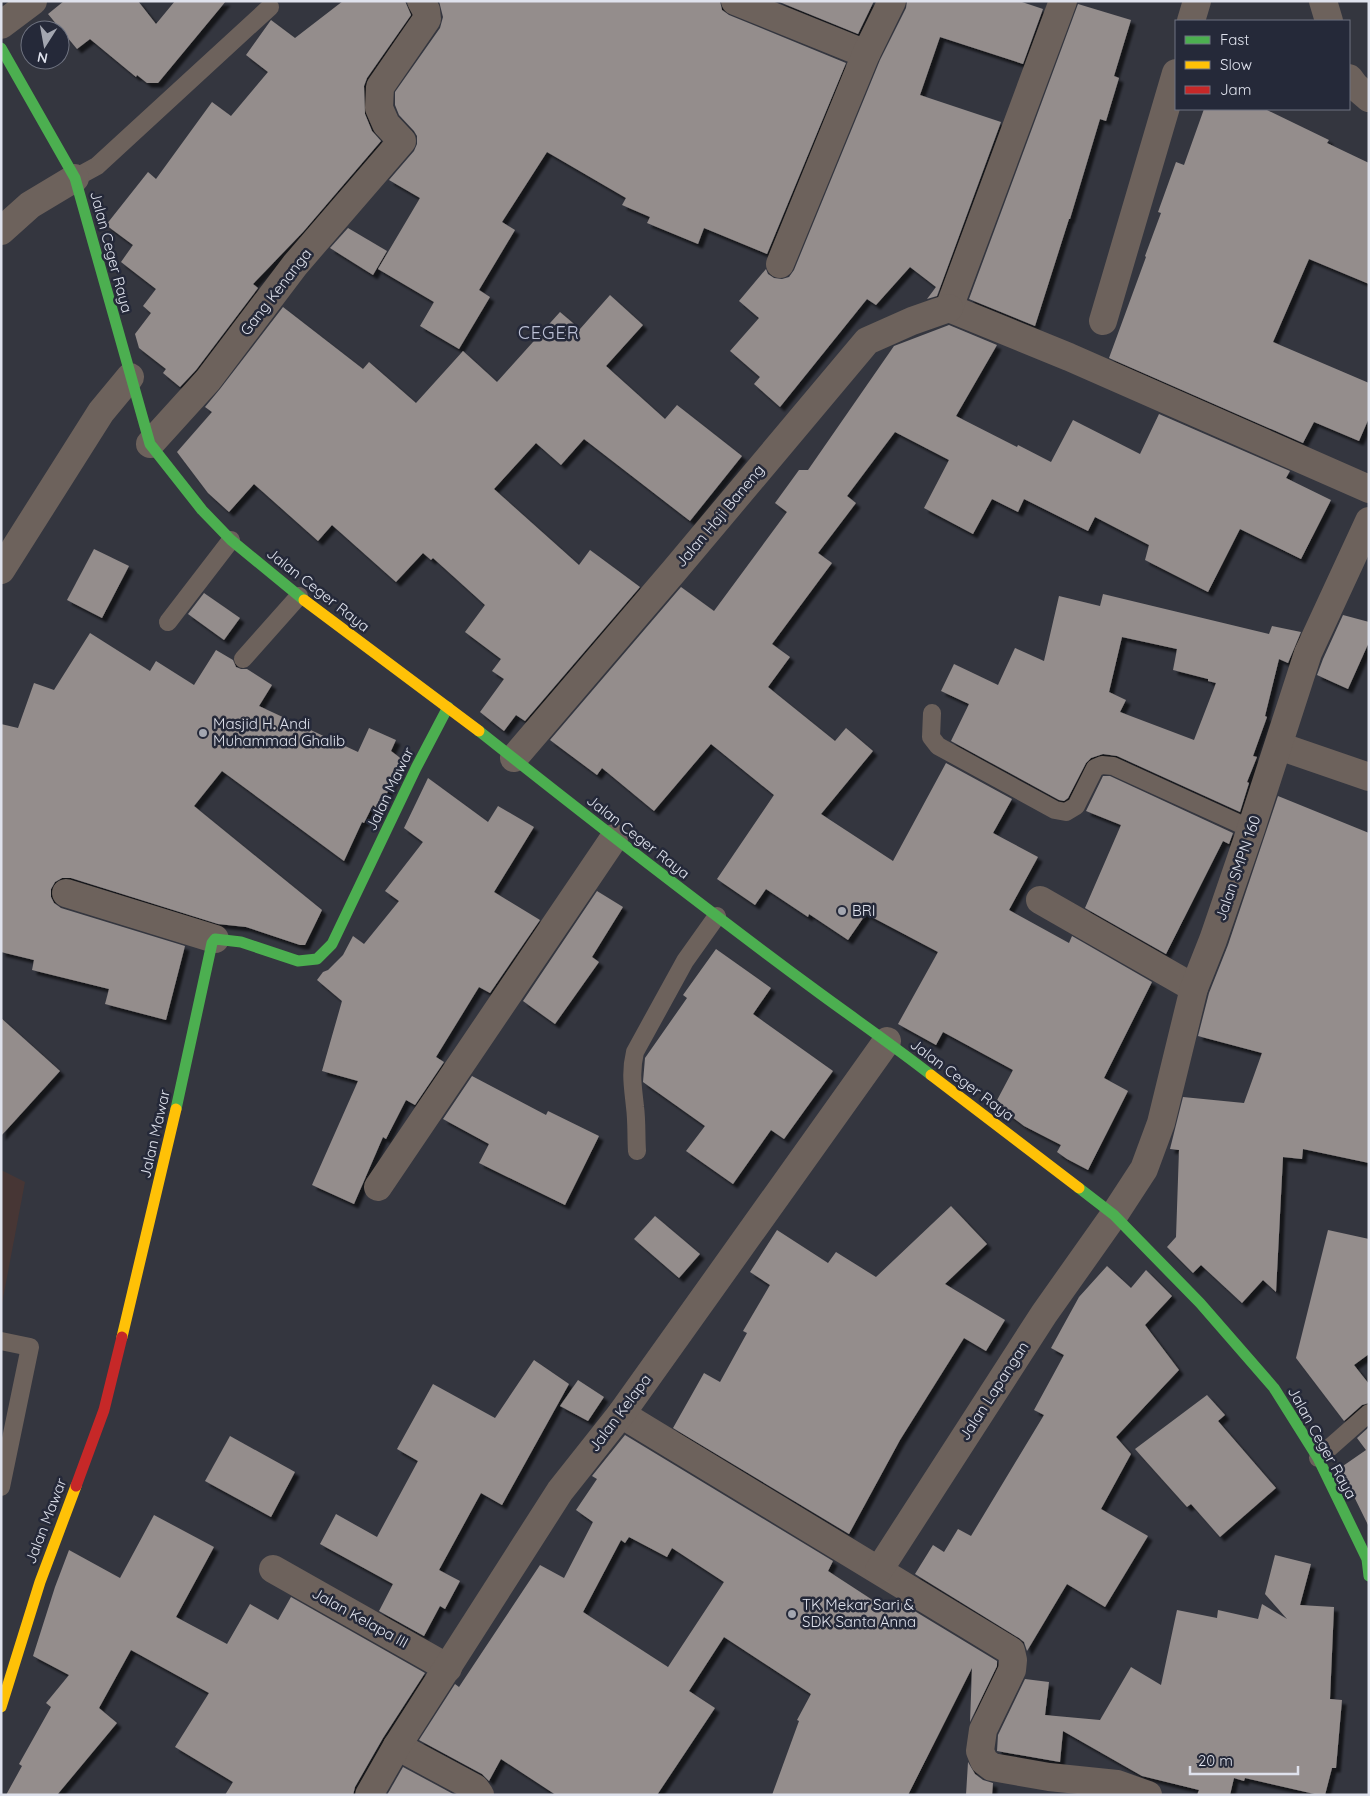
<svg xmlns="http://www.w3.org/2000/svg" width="1370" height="1796" font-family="Quicksand,sans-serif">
  <defs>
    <filter id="shadow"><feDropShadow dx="4.5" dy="4.5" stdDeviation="1" flood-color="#0009"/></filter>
  </defs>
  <rect width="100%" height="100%" fill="#34363f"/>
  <polygon fill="#473635" points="1,1170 25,1182 1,1309"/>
  <g fill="#948d8c" fill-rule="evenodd" filter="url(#shadow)">
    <polygon points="64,1 138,1 156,24 175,1 226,1 158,83 147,83 137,75 136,77 90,39 77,49 48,14"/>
    <polygon points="343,1 405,1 411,15 367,78 364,86 365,114 372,131 381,141 303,232 253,284 258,288 196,370 180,387 163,373 166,369 139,348 135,334 151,313 143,306 156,289 121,262 133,245 106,225 148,172 156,179 212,102 231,116 268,72 246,55 271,20 295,38"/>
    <polygon points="439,1 720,1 722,10 729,15 846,63 767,254 704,228 698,244 647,223 650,217 622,205 626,198 547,152 502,222 515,230 479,290 490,297 459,349 420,326 434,302 378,269 420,198 389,180 414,151 417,144 417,136 414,131 399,115 395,105 395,92 440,28 443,17"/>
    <polygon points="777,1 874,1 858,34"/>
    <polygon points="907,1 1019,1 1043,9 1023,64 940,37 920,95 1001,122 937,296 927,299 936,287 910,267 876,305 867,299 780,407 754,384 760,377 730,351 759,318 739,301 766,269 768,274 774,278 782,279 789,277 794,270 880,60 906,8"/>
    <polygon points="1078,4 1131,20 1114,76 1119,78 1106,121 1100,119 1070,219 1069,219 1035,326 969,299"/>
    <polygon points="1204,109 1265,109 1329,140 1327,143 1369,163 1369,284 1309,259 1273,342 1369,383 1369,418 1359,441 1314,422 1303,443 1109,358 1146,257 1145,256 1161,213 1158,212 1176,162 1184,165"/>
    <polygon points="348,228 387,251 373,275 330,248"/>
    <polygon points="610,295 643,325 606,366 665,419 677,405 742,456 690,521 584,439 561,465 536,443 494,489 579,565 590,550 640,587 525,721 516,715 504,731 480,712 504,679 492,671 501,659 465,632 485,605 433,558 431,560 423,553 396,582 332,525 318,541 254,484 229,512 208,493 177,452 212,412 205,407 220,389 283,307 363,369 369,362 416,403 463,351 497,382 560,312 580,329"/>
    <polygon points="949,325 997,345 956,416 1017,447 1018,445 1051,462 1073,420 1140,454 1159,414 1290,471 1286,478 1331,500 1301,559 1240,529 1208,592 1145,560 1149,545 1095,517 1088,531 1024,499 1018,512 992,499 973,534 924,508 949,460 895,432 847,496 856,503 818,553 832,563 772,644 790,657 768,687 835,741 846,728 873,751 821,814 893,861 946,763 1012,799 993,833 1038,857 1009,910 1069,943 1072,936 1152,982 1104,1078 1128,1091 1088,1170 1067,1159 1057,1152 1061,1145 1024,1126 995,1104 1013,1070 943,1032 936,1045 898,1024 938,952 866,914 848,940 809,914 808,917 766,889 755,905 717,879 774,795 711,744 654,811 602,768 597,775 550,740 681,587 714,611 787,512 775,503 799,470 808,470 894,346"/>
    <polygon points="94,549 129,566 102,618 67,600"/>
    <polygon points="204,593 240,618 224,640 188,614"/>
    <path d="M1103,594L1269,634L1272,626L1301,632L1288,663L1279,659L1265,716L1267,717L1253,756L1257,757L1247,782L1249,783L1240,812L1117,756L1103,754L1091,758L1086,763L1068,798L1064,801L1059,800L951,741L969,704L941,691L954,664L998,685L1015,648L1044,661L1059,596L1100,606ZM1122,637L1177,649L1173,670L1208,679V681L1216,683L1194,740L1120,712L1126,700L1109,692Z"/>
    <polygon points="1343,615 1369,622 1369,642 1348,689 1317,675 1323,659"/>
    <polygon points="90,633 150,671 156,661 194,685 216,650 233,660 236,667 241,669 247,669 272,685 259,706 358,752 369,728 396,740 391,751 403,760 379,810 373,805 364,823 362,822 344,861 222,771 194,806 322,910 305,945 300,945 246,927 218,924 71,878 62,878 55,882 51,889 51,897 54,903 61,908 185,946 166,1020 105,1004 109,989 32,970 34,960 1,952 1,724 18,728 34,683 54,690"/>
    <polygon points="1103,776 1110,776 1233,833 1229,844 1223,841 1166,954 1085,908 1121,825 1086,811"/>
    <polygon points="428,778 488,822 498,806 534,827 494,892 540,920 490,993 479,987 436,1057 444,1062 415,1105 406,1100 386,1139 383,1137 354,1204 312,1185 358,1081 322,1071 342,1001 317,980 323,972 328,970 343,955 353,936 364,944 399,901 385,891 423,842 404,828"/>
    <polygon points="1278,796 1369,833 1369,1163 1303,1149 1302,1159 1283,1157 1276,1292 1263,1280 1242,1303 1201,1265 1193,1273 1167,1247 1176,1237 1179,1150 1170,1149 1183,1097 1244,1103 1262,1053 1198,1036 1209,993 1228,945"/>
    <polygon points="597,891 623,907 592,957 599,962 555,1024 523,1001"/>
    <polygon points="716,949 771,988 753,1014 833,1071 784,1139 771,1130 733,1184 686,1151 705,1126 643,1082 645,1058 687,998 683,995"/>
    <polygon points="1,1018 60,1071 1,1136"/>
    <polygon points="472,1076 546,1115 548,1111 599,1136 565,1205 479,1163 489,1144 443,1119"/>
    <polygon points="951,1206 987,1244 945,1284 1005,1320 986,1351 964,1338 900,1440 849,1534 673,1428 704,1373 720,1382 747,1333 743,1331 770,1285 750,1272 777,1230 828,1263 836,1252 876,1277"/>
    <polygon points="655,1216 700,1254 679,1278 634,1239"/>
    <polygon points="1328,1230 1369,1239 1369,1354 1354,1365 1369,1384 1369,1403 1362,1405 1344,1421 1296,1358"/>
    <polygon points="1107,1266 1131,1288 1146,1270 1172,1296 1145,1325 1179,1370 1116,1437 1131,1454 1101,1509 1148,1536 1105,1607 1067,1584 1027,1651 1024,1642 1019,1638 915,1574 933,1545 944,1552 958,1529 971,1536 1044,1415 1034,1410 1064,1355 1051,1348 1079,1297"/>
    <polygon points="534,1360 569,1384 502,1505 481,1493 439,1570 460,1581 445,1609 440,1606 424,1636 379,1611 393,1584 320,1544 336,1514 377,1537 418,1461 397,1449 433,1384 495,1418"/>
    <polygon points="578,1380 604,1397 588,1421 560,1406"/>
    <polygon points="1207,1395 1225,1415 1218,1421 1276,1488 1220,1537 1191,1504 1187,1507 1135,1449"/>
    <polygon points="1369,1427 1369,1527 1340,1468 1366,1450 1357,1438"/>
    <path d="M625,1435L833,1561L828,1571L891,1612L898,1601L997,1661V1666L970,1722L972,1668L908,1795H772L799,1721L797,1720L811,1694L724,1637L689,1691L715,1708L657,1795H556L501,1759L489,1781L482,1774L419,1740L455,1684L459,1687L540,1565L564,1578L593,1522L576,1510L597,1479L592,1476ZM629,1537L667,1557L672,1548L724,1582L668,1667L583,1612L621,1540L625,1543Z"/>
    <polygon points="230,1436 295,1472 271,1517 205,1481"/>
    <polygon points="154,1515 214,1547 176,1617 227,1644 250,1604 278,1620 291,1597 425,1673 383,1738 355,1787 353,1795 225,1795 233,1782 175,1747 209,1693 131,1650 99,1708 117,1723 57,1795 6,1795 22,1766 19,1764 51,1707 46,1703 69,1675 33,1656 55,1587 69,1550 120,1578"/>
    <polygon points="1275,1555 1311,1564 1300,1605 1334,1607 1330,1699 1342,1700 1336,1768 1332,1768 1325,1795 1319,1795 1245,1778 1244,1781 1234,1778 1230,1795 1197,1795 1199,1790 1142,1776 1063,1731 1060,1762 997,1751 998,1735 1025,1679 1049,1682 1045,1715 1100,1720 1131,1667 1161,1685 1177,1610 1217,1618 1218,1610 1258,1619 1262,1604 1287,1619 1265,1594"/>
    <polygon points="968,1762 975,1774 983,1780 993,1783 992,1795 966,1795"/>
    <polygon points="403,1767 455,1795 387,1795"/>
  </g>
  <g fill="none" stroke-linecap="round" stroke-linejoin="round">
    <g stroke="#6d625c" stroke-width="18">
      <polyline points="75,178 97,166 270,7"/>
      <polyline points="168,622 231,540"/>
      <polyline points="243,659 299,596"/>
      <polyline points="932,713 931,737 938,746 1055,810 1066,812 1076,806 1095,768 1102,765 1113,766 1251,829"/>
      <path d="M637,1151C636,1137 637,1122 635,1107C633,1087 630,1073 635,1052L685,961L717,916"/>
      <polyline points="1,1341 30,1347 1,1487"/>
      <polyline points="1318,1458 1369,1413"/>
    </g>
    <g stroke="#6d625c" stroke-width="28">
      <polyline points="735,1 866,54"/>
      <polyline points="1323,1 1329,21"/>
      <polyline points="1191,21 1197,1"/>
      <polyline points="1,25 33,1"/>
      <polyline points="1349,78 1355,86 1369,98"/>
      <polyline points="1,231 30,205 75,178"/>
      <polyline points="780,264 866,54 892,1"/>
      <polyline points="949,308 1069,357 1369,489"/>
      <polyline points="949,308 1063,1"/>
      <polyline points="1103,321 1176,73"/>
      <polyline points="150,444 208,380 295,265 402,141 386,124 379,108 380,87 427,19 426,10 421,1"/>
      <polyline points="1,570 101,412 130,377"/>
      <polyline points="1279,746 1369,777"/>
      <polyline points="514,758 674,571 867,341 912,321 949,308"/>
      <polyline points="66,893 215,939"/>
      <polyline points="1040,900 1194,988"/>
      <polyline points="378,1187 614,838"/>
      <polyline points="621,1414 1011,1651 1013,1660 1012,1670 983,1730 980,1751 984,1761 992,1767 1049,1777 1117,1784 1148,1795"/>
      <polyline points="273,1569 448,1668"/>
      <polyline points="879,1570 1044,1314 1114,1215 1144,1169 1161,1123 1194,988 1213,940 1251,829 1308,653 1369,521"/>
      <polyline points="397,1746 475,1788 480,1795"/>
      <polyline points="369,1795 397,1746 560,1491 621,1414 887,1041"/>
    </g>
    <g stroke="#4caf50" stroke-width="11">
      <polyline points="1,48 75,178 150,444 202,510 231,540 304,600"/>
      <path d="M479,731C591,820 703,907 818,992C856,1020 894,1046 931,1075"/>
      <polyline points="176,1109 212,943 215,939 241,942 298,961 317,959 332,944 416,768 448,707"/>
      <polyline points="1079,1188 1114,1215 1200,1303 1274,1388 1318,1458 1367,1559 1369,1576"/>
    </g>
    <g stroke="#ffc107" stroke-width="11">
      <polyline points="304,600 479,731"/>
      <polyline points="931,1075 1079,1188"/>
      <polyline points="122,1337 176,1109"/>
      <polyline points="1,1707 40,1582 76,1486"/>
    </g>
    <polyline stroke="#c62828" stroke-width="11" points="76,1486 104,1410 122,1337"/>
  </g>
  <g fill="#a3a6b0" stroke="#252939" stroke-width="2">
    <circle cx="203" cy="733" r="5"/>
    <circle cx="842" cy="911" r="5"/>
    <circle cx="792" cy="1614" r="5"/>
  </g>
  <g text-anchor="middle" stroke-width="5" stroke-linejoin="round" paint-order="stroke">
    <g font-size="15" fill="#dfe2ed" stroke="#252939">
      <text transform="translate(111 252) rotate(75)" y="5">Jalan Ceger Raya</text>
      <text transform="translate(276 292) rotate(-52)" y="5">Gang Kenanga</text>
      <text transform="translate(720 516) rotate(-50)" y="5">Jalan Haji Baneng</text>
      <text transform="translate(318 590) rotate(38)" y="5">Jalan Ceger Raya</text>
      <text transform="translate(390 789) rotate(-64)" y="5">Jalan Mawar</text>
      <text transform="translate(638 837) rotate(38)" y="5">Jalan Ceger Raya</text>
      <text transform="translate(1238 868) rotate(-71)" y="5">Jalan SMPN 160</text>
      <text transform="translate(962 1080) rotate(37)" y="5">Jalan Ceger Raya</text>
      <text transform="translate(155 1134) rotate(-77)" y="5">Jalan Mawar</text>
      <text transform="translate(994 1391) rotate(-57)" y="5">Jalan Lapangan</text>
      <text transform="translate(620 1413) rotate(-53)" y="5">Jalan Kelapa</text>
      <text transform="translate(1322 1443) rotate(61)" y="5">Jalan Ceger Raya</text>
      <text transform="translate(46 1521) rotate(-69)" y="5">Jalan Mawar</text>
      <text transform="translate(360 1618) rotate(29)" y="5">Jalan Kelapa III</text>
    </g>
    <g font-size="15" fill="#dfe2ed" stroke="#252939" text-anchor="start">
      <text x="213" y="729">Masjid H. Andi<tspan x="213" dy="17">Muhammad Ghalib</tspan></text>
      <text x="852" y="916">BRI</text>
      <text x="802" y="1610">TK Mekar Sari &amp;<tspan x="802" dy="17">SDK Santa Anna</tspan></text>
    </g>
    <g font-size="18" letter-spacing="1" fill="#bcc1d7" stroke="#252939">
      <text x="549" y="339">CEGER</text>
    </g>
  </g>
  <rect width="1370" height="1796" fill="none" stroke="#dfe2ed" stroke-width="5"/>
  <rect x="1175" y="20" width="175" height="90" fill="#252939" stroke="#6f7381"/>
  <rect x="1185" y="36" width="25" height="8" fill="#4caf50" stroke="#6f7381"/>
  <text x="1220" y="45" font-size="15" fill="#dfe2ed">Fast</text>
  <rect x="1185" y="61" width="25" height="8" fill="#ffc107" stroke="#6f7381"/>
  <text x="1220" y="70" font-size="15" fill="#dfe2ed">Slow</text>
  <rect x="1185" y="86" width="25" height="8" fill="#c62828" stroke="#6f7381"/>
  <text x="1220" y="95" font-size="15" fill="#dfe2ed">Jam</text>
  <g transform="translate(45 45) rotate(191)"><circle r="24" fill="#252939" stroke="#6f7381"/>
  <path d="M0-4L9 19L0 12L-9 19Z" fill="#a3a6b0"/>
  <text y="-8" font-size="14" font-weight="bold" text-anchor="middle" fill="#dfe2ed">N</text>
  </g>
  <path d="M1190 1766v8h108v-8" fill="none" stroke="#dfe2ed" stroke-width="2.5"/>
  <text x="1198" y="1766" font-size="15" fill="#dfe2ed" stroke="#252939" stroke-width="4" paint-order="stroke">20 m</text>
</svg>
